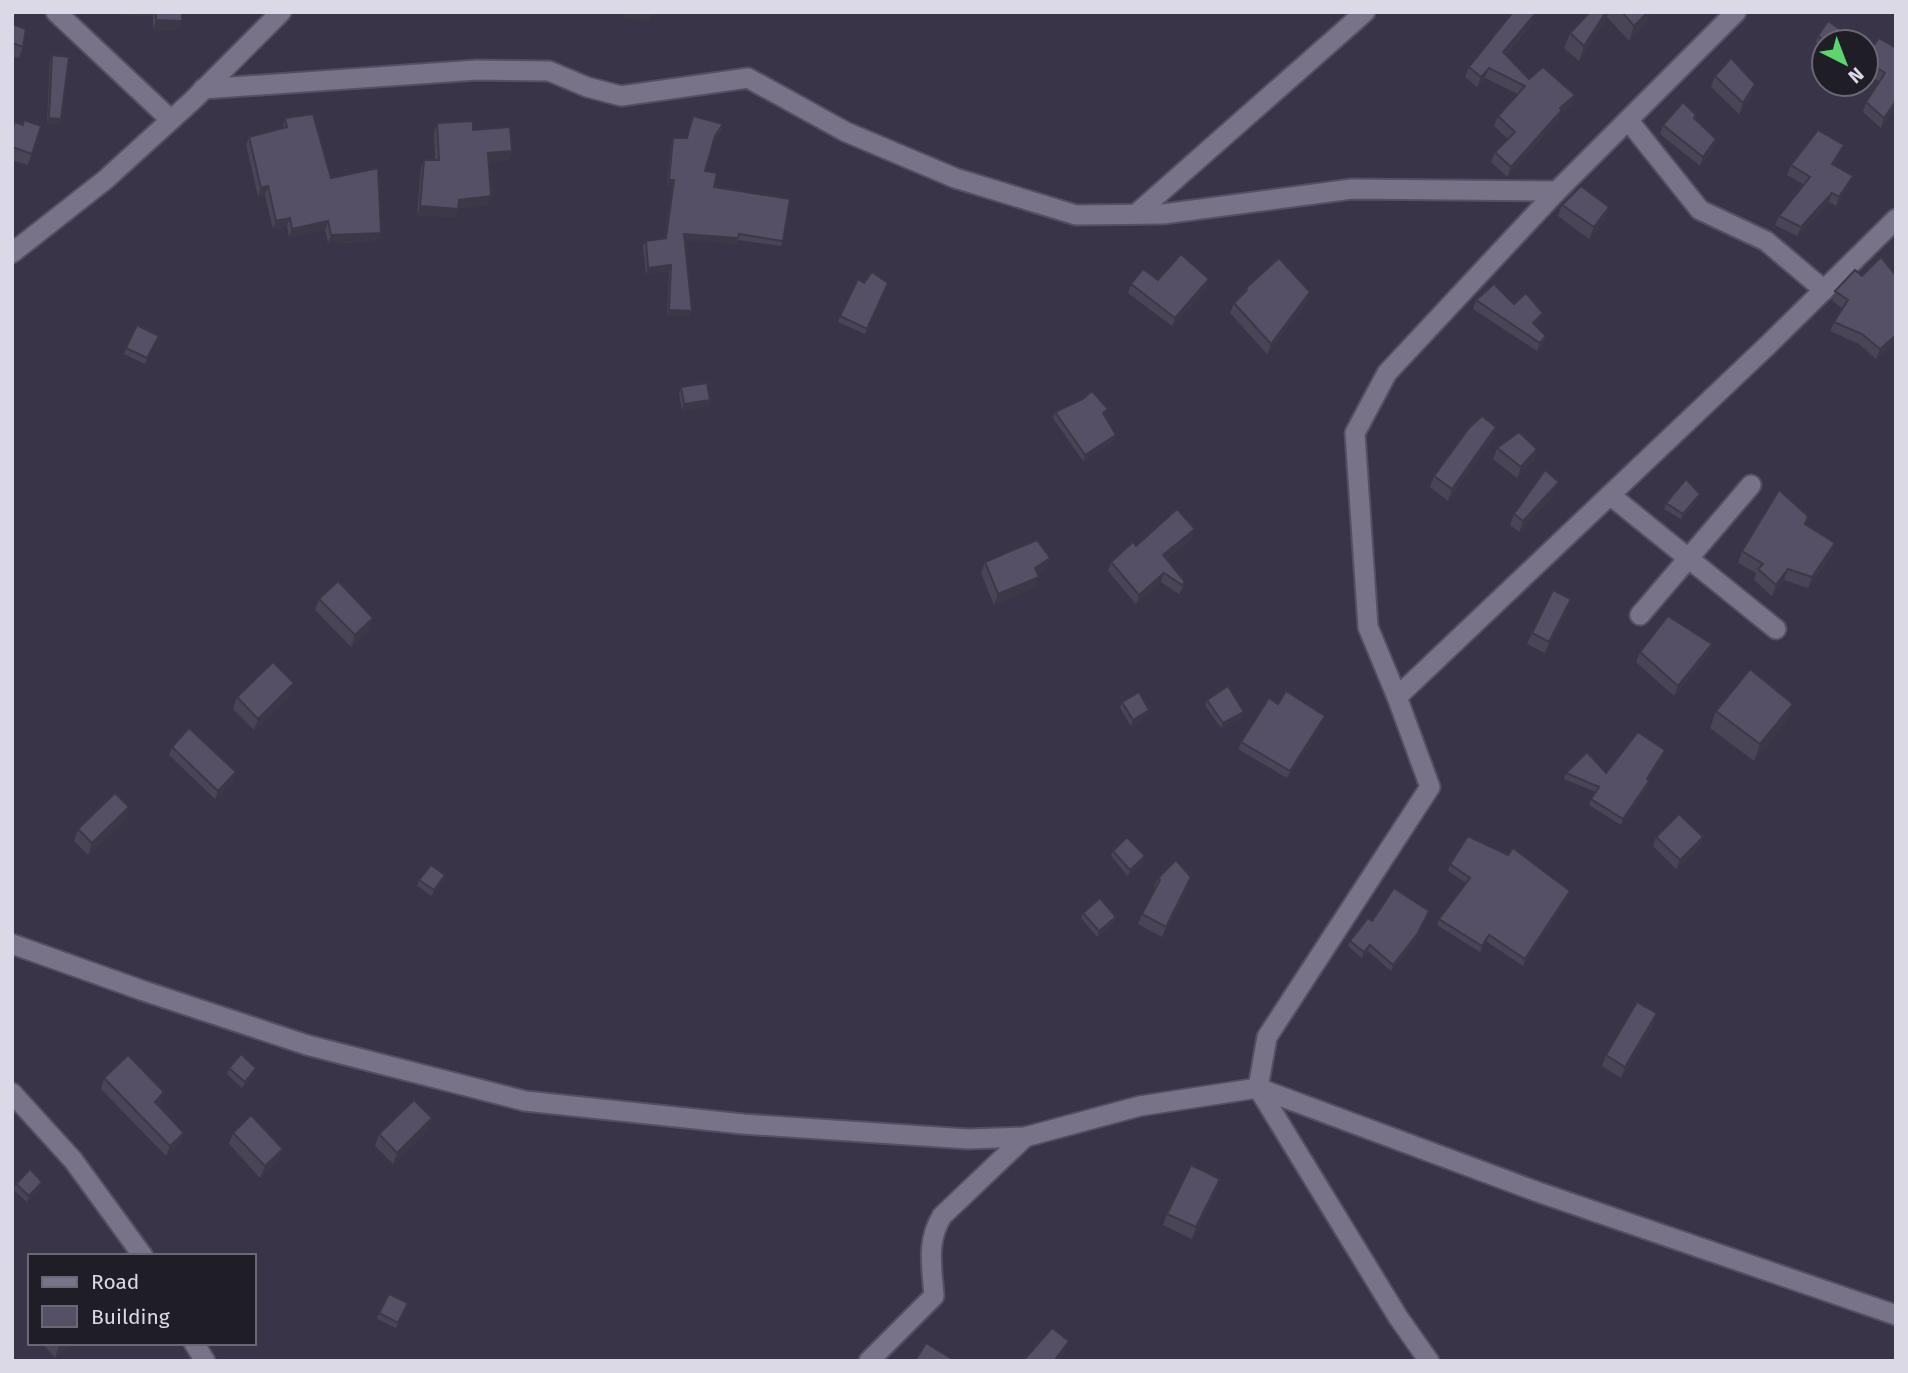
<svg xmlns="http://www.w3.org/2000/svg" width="1908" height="1373" font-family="'Fira Sans',sans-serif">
  <rect width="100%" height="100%" fill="#393448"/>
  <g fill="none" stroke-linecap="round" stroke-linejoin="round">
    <defs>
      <g id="minor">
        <polyline points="56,12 171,120"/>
        <polyline points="203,89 477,70 549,71 587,87 621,96 748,78 846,132 955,178 1076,215 1163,214 1352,189 1557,191"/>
        <polyline points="1628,120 1700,210 1766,241 1824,290"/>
        <polyline points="1136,214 1365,12"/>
        <polyline points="12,253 105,180 193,100 281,12"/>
        <polyline points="1610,495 1776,629"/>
        <polyline points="1640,615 1751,485"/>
        <polyline points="1397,697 1368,627 1355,433 1387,373 1557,191 1736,12"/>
        <polyline points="12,944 144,991 307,1045 525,1101 743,1124 968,1139 1025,1137 1140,1106 1258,1088 1538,1192 1896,1315"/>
        <polyline points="12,1093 73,1160 143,1256"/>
        <polyline points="194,1343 205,1361"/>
        <path d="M869,1361L934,1296C932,1267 926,1242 942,1216L1025,1137"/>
        <polyline points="1429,1361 1398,1317 1258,1088 1267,1037 1430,787 1397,697 1768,345 1896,219"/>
      </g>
    </defs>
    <use href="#minor" stroke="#555061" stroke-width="23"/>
    <use href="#minor" stroke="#787389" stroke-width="19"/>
  </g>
  <g fill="#494557">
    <polygon points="121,12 182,12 179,30 153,29 153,16 121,15"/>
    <polygon points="1590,12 1650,12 1646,23 1629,41 1607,17 1579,61 1564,48 1570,33"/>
    <polygon points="12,24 23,47 19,58 12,56"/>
    <polygon points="1532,24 1506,54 1529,79 1571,105 1560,114 1558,120 1507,177 1491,162 1495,152 1508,139 1494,126 1498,116 1518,94 1485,78 1477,87 1465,77 1469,67"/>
    <polygon points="1818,36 1848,42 1824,42 1824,48 1816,42"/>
    <polygon points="1896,48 1896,106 1881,128 1863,112 1866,102 1880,82 1866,73 1866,56"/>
    <polygon points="52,55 59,125 47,123 50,60"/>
    <polygon points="1715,76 1751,95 1739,114 1711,87"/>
    <polygon points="1696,115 1695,119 1716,139 1713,148 1700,166 1660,134 1663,125"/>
    <polygon points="285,118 331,178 378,242 328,243 325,230 289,237 287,226 273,229 265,195 258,196 246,145 249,137 283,128"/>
    <polygon points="437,123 473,130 512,151 509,160 489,161 488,204 458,208 455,217 417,215 421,168 424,160 435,160 434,132"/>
    <polygon points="22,124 41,126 28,165 12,160 12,130"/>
    <polygon points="723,124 721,130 713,140 705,171 714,187 783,241 781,246 738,240 736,244 685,240 690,316 667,316 669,271 646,274 643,246 646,241 665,238 672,186 667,186 671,144 673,138 686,138"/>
    <polygon points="1840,154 1834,165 1850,185 1836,206 1829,202 1797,236 1775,225 1779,216 1804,185 1787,175 1791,165"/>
    <polygon points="1562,205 1605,219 1589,239 1558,216"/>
    <polygon points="1862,276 1896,276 1896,342 1876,359 1859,344 1830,331 1834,322 1843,309 1832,301 1835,291"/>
    <polygon points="1158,280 1206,288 1172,326 1128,293 1131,284"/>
    <polygon points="864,283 886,289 865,334 838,322 840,316"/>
    <polygon points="1246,288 1307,302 1267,354 1230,313 1234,303 1244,294"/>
    <polygon points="1476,300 1514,304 1540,321 1535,326 1546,336 1543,345 1537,351 1473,309"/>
    <polygon points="156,341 145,364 124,354 126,348"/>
    <polygon points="681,387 710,400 708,406 682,410 679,393"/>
    <polygon points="1055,412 1106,414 1104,416 1116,435 1114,441 1083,461 1053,418"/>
    <polygon points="1496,427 1492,439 1448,501 1430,487 1434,476"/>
    <polygon points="1497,448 1537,449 1533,461 1517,478 1493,459"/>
    <polygon points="1555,493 1519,532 1510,525 1514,514"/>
    <polygon points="1698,500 1681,519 1664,509 1666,503"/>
    <polygon points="1805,525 1835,543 1831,555 1808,588 1784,580 1772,596 1754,580 1756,573 1738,563 1742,551"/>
    <polygon points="1192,538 1166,559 1185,582 1181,591 1179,594 1161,582 1136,604 1108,571 1111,562 1136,546"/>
    <polygon points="985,562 1046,569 1038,574 1035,587 994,605 981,573"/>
    <polygon points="319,599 369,630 351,647 315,610"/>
    <polygon points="1571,599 1567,610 1545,653 1527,644 1532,633"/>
    <polygon points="1712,644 1708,654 1674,696 1636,662 1640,652"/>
    <polygon points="294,683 290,695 254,730 233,709 237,697"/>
    <polygon points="1207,700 1244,712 1242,717 1221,728 1205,705"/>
    <polygon points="1122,702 1147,716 1131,726 1120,708"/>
    <polygon points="1716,711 1787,721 1754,761 1710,728"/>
    <polygon points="1325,716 1323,723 1287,778 1238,749 1241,742"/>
    <polygon points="172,747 233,781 215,799 169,755"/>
    <polygon points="1663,756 1648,779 1649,781 1647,787 1621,825 1589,805 1591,799 1596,792 1564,779 1566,773 1606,773"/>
    <polygon points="129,807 125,819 88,855 74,841 78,829"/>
    <polygon points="1656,837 1703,837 1699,846 1676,869 1653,846"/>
    <polygon points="1113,851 1145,856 1143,862 1128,876 1111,856"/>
    <polygon points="1450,864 1568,897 1523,966 1486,941 1480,952 1437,925 1439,919 1466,883 1448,871"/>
    <polygon points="445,875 443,881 431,896 417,885 419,880"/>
    <polygon points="1158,878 1188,887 1162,937 1138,924 1142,914 1156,889 1154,887"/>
    <polygon points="1429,911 1416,939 1391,971 1368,951 1362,958 1348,946 1350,941 1372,921"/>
    <polygon points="1083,913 1114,923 1097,937 1081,918"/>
    <polygon points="1653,1025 1621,1078 1602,1066 1606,1055"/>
    <polygon points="229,1068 256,1068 254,1073 242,1088 227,1074"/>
    <polygon points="104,1078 164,1092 161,1102 158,1105 184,1133 180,1143 166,1156 101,1089"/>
    <polygon points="428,1130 393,1164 375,1146 379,1134"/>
    <polygon points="233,1133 279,1160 260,1178 229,1144"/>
    <polygon points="1220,1179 1216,1190 1192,1239 1163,1225 1167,1214"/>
    <polygon points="42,1182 40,1188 27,1202 14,1190 16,1184"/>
    <polygon points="406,1308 396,1328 377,1319 379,1313"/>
    <polygon points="42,1343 71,1343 55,1358"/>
  </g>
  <g fill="#3c3847">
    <polygon points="122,12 154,12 153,16 121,15"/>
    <polygon points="624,12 653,12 649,22 622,18"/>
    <polygon points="1606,12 1609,12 1607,17 1579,61 1584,46"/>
    <polygon points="1648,12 1650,12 1646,23 1629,41 1634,26"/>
    <polygon points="1535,14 1532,24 1499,61 1503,52"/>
    <polygon points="156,20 182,21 179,30 153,29"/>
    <polygon points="1489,68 1485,78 1477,87 1481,77"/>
    <polygon points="1755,84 1751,95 1739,114 1743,103"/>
    <polygon points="1575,95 1571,105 1560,114 1558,120 1507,177 1511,167 1560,108"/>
    <polygon points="1896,101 1896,106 1881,128 1884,118"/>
    <polygon points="49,118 61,119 59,125 47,123"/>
    <polygon points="1716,139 1713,148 1700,166 1703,157"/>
    <polygon points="1844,145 1840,154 1829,173 1832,164"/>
    <polygon points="512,151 509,160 485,162 488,153"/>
    <polygon points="1853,176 1850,185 1836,206 1839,197"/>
    <polygon points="669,180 674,180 672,186 667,186"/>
    <polygon points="268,186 265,195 258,196 261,188"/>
    <polygon points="1832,193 1829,202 1797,236 1801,227"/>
    <polygon points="491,196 488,204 457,208 458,209 455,217 417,215 420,206"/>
    <polygon points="1609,207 1605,219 1589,239 1594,227"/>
    <polygon points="290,218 287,226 273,229 276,221"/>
    <polygon points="328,221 325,230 289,237 292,229"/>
    <polygon points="381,233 378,242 328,243 331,235"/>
    <polygon points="684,234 738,238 736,244 682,240"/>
    <polygon points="671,265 669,271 646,274 648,268"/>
    <polygon points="1209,279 1206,288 1172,326 1175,318"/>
    <polygon points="1310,292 1307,302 1267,354 1271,344"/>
    <polygon points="669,310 692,311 690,316 667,316"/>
    <polygon points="1543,313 1540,321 1530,331 1533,323"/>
    <polygon points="1896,335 1896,342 1876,359 1880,349"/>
    <polygon points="1546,336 1543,345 1537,351 1540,343"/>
    <polygon points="710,400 708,406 682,410 684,404"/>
    <polygon points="1496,427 1492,439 1448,501 1452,489"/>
    <polygon points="1116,435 1114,441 1083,461 1085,455"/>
    <polygon points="1537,449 1533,461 1517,478 1521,467"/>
    <polygon points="1559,482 1555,493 1519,532 1523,521"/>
    <polygon points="1700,494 1698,500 1681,519 1683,514"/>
    <polygon points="1195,529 1192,538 1159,564 1163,555"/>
    <polygon points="1835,543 1831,555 1808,588 1812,577"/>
    <polygon points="1050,558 1046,569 1031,579 1035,568"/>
    <polygon points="1788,569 1784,580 1772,596 1776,585"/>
    <polygon points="1164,573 1161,582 1136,604 1139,595"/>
    <polygon points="1039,577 1035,587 994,605 998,594"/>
    <polygon points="1571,599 1567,610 1545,653 1549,642"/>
    <polygon points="373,618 369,630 351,647 355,635"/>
    <polygon points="1712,644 1708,654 1674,696 1678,686"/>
    <polygon points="294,683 290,695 254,730 258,719"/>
    <polygon points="1793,704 1787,721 1754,761 1760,744"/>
    <polygon points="1149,710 1147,716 1131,726 1133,720"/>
    <polygon points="1244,712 1242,717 1221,728 1223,723"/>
    <polygon points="1325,716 1323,723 1287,778 1290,771"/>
    <polygon points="1665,750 1663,756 1645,784 1647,779"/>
    <polygon points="236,772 233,781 215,799 218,791"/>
    <polygon points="1649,781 1647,787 1621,825 1623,819"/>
    <polygon points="129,807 125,819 88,855 92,843"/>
    <polygon points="1703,837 1699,846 1676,869 1680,860"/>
    <polygon points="1145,856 1143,862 1128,876 1130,870"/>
    <polygon points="445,875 443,881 431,896 434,890"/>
    <polygon points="1191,877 1188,887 1162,937 1166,927"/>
    <polygon points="1570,891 1568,897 1523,966 1525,959"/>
    <polygon points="1429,911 1416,939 1391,971 1393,965"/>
    <polygon points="1116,917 1114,923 1097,937 1099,931"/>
    <polygon points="1370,945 1368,951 1362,958 1364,952"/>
    <polygon points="1657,1013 1653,1025 1621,1078 1625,1067"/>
    <polygon points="256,1068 254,1073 242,1088 245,1082"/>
    <polygon points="164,1092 161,1102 151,1112 155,1102"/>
    <polygon points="432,1118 428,1130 393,1164 397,1153"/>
    <polygon points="184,1133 180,1143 166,1156 170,1146"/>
    <polygon points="283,1149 279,1160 260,1178 265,1166"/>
    <polygon points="1220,1179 1216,1190 1192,1239 1196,1227"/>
    <polygon points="42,1182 40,1188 27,1202 29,1196"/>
    <polygon points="1069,1341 1066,1349 1057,1361 1054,1361"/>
    <polygon points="62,1343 71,1343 55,1358 59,1346"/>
  </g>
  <g fill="#555065" stroke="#3c3847" stroke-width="2">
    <polygon points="156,12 182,12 182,21 156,20"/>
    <polygon points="1513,12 1533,12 1535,14 1503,52 1529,79 1543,67 1575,95 1560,108 1562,110 1511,167 1495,152 1515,132 1498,116 1525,86 1489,68 1481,77 1469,67"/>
    <polygon points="1590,12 1606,12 1584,46 1570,33"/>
    <polygon points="1622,12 1648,12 1634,26"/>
    <polygon points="1828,21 1850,36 1846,42 1826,42 1818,36"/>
    <polygon points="12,24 26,29 23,47 12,43"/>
    <polygon points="1879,38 1896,48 1896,101 1884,118 1866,102 1885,73 1866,61 1866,56"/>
    <polygon points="52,55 69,57 61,119 49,118"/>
    <polygon points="1731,58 1755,84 1743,103 1715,76"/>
    <polygon points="1683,102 1696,115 1694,118 1716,139 1703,157 1663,125"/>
    <polygon points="313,114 331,178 378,168 381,233 331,235 328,221 292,229 290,218 276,221 268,186 261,188 249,137 287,127 285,118"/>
    <polygon points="693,116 723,124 715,136 705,171 717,173 714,187 790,199 783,241 739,234 738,238 684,234 692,311 669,310 671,265 648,268 646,241 666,238 674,180 669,180 673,138 687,138"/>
    <polygon points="24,120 41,126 32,154 12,147 12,130 15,122 23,125"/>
    <polygon points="473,121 473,130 510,127 512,151 488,153 491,196 459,200 458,209 420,206 424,160 439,160 437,123"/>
    <polygon points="1818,130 1844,145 1832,164 1853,176 1839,197 1832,193 1801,227 1779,216 1810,177 1791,165"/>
    <polygon points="1581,186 1609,207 1594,227 1562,205"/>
    <polygon points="1181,254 1209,279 1175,318 1131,284 1143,269 1158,280"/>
    <polygon points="1881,257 1896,276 1896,335 1880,349 1862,334 1834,322 1848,300 1835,291 1855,270 1862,276"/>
    <polygon points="1279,258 1310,292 1271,344 1234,303 1247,290 1246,288"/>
    <polygon points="872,272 888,283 867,329 840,316 858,279 864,283"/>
    <polygon points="1494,284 1514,304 1526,293 1543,313 1533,323 1546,336 1540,343 1476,300"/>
    <polygon points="137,325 159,336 147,358 126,348"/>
    <polygon points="707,383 710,400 684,404 681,387"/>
    <polygon points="1092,391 1108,409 1103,413 1116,435 1085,455 1055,412 1083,399"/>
    <polygon points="1482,416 1496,427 1452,489 1434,476 1469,428"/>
    <polygon points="1519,432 1537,449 1521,467 1497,448"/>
    <polygon points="1545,470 1559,482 1523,521 1514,514"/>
    <polygon points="1686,479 1700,494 1683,514 1666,503"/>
    <polygon points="1779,490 1808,516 1805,524 1835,543 1812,577 1788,569 1776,585 1758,569 1763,564 1742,551"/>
    <polygon points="1177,509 1195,529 1163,555 1185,582 1182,585 1164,573 1139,595 1111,562 1133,542 1136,546"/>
    <polygon points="1037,540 1050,558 1035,568 1039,577 998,594 985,562"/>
    <polygon points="338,581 373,618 355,635 319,599"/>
    <polygon points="1553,590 1571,599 1549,642 1532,633"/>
    <polygon points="1668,616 1712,644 1678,686 1640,652"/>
    <polygon points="273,662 294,683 258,719 237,697"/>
    <polygon points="1750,669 1793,704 1760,744 1716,711"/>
    <polygon points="1228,686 1244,712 1223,723 1207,700"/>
    <polygon points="1286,691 1325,716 1290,771 1241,742 1269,698 1278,704"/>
    <polygon points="1139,692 1149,710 1133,720 1122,702"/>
    <polygon points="189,728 236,772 218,791 172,747"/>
    <polygon points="1638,732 1665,750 1647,779 1649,781 1623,819 1591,799 1599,787 1566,773 1587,752 1606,773"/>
    <polygon points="115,793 129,807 92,843 78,829"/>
    <polygon points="1679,814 1703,837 1680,860 1656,837"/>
    <polygon points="1468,836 1508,855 1513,848 1570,891 1525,959 1489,935 1482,946 1439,919 1470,878 1450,864"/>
    <polygon points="1127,837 1145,856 1130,870 1113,851"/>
    <polygon points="1176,860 1191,877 1166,927 1142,914 1160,880 1158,878"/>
    <polygon points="431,865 445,875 434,890 419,880"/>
    <polygon points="1394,888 1429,911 1418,933 1393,965 1370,945 1364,952 1350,941 1368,918 1372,921"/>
    <polygon points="1100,898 1116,917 1099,931 1083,913"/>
    <polygon points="1637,1002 1657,1013 1625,1067 1606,1055"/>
    <polygon points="241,1054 256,1068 245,1082 229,1068"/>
    <polygon points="128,1055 164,1092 155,1102 184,1133 170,1146 104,1078"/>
    <polygon points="414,1100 432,1118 397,1153 379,1134"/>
    <polygon points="251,1115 283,1149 265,1166 233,1133"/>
    <polygon points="1191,1165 1220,1179 1196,1227 1167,1214"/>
    <polygon points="30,1169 42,1182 29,1196 16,1184"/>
    <polygon points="389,1294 408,1303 398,1323 379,1313"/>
    <polygon points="1052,1328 1069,1341 1054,1361 1023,1361"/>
    <polygon points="926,1343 952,1359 951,1361 915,1361"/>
  </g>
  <rect width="1908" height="1373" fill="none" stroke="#dcd9e6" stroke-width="28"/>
  <rect x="28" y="1254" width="228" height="91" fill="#1f1d26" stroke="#6b6873" stroke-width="2"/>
  <rect x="42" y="1277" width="35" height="10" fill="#787389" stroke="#6b6873" stroke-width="2"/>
  <text x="91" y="1289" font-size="21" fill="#dcd9e6">Road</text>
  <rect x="42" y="1306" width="35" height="21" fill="#555065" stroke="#6b6873" stroke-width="2"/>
  <text x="91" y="1324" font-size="21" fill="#dcd9e6">Building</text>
  <g transform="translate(1845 63) rotate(138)"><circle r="33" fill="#1f1d26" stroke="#6b6873" stroke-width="2"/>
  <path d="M0-5L12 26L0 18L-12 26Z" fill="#5cd56d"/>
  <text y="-10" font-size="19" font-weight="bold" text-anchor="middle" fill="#dcd9e6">N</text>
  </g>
</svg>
